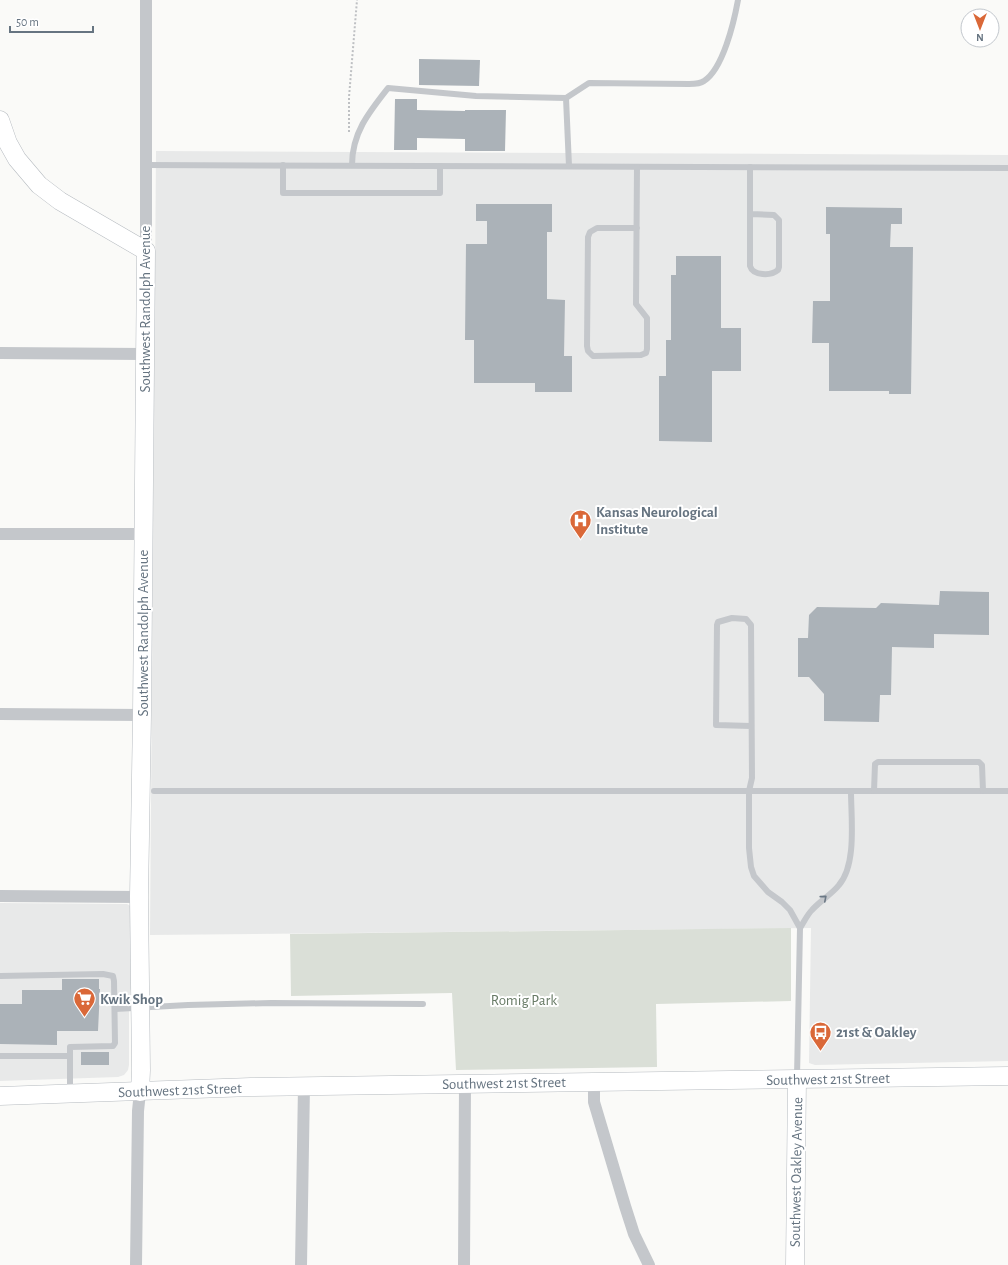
<svg xmlns="http://www.w3.org/2000/svg" width="1008" height="1265" font-family="'Alegreya Sans',sans-serif">
  <rect width="100%" height="100%" fill="#fafaf8"/>
  <g fill="#e8e9e9">
    <polygon points="156,151 1008,155 1008,1061 815,1065 809,1063 811,928 150,935"/>
    <polygon points="0,903 127,904 132,907 134,973 129,998 129,1065 128,1070 124,1075 118,1077 0,1081"/>
  </g>
  <polygon fill="#dadfd7" points="791,928 791,1001 656,1004 657,1067 456,1070 452,993 291,996 290,934"/>
  <g fill="#abb2b8">
    <polygon points="419,59 480,60 479,86 419,85"/>
    <polygon points="395,99 417,99 417,110 465,111 465,110 506,110 505,151 465,151 465,139 417,138 417,150 394,150"/>
    <polygon points="476,204 552,204 552,232 547,232 547,299 565,300 564,356 572,356 572,392 535,392 535,383 474,383 474,340 465,340 466,244 487,244 487,221 476,221"/>
    <polygon points="826,207 902,208 902,224 891,224 890,247 913,247 911,394 889,394 889,391 829,391 829,343 812,343 813,301 830,301 830,234 826,234"/>
    <polygon points="676,256 721,256 721,328 741,328 741,371 712,371 712,442 659,441 659,376 666,376 666,340 671,340 671,275 676,275"/>
    <polygon points="940,591 989,592 989,635 934,634 934,648 892,647 891,695 880,695 879,722 824,721 824,694 809,677 798,677 798,638 808,638 809,615 817,607 876,608 881,603 939,605"/>
    <polygon points="62,979 99,979 99,989 100,989 98,1031 57,1031 57,1045 0,1044 0,1004 22,1004 22,990 62,990"/>
    <rect x="81" y="1052" width="28" height="13"/>
  </g>
  <g fill="none" stroke-linecap="round" stroke-linejoin="round">
    <defs>
      <g id="secondary">
        <polyline points="0,120 8,143 17,159 39,185 60,201 146,251 142,715 139,897 141,1070 140,1092"/>
        <polyline points="0,1096 251,1087 1008,1076"/>
        <polyline points="795,1265 797,1079"/>
      </g>
    </defs>
    <use href="#secondary" stroke="#b6bbc0" stroke-width="19"/>
    <polyline stroke="#bec0c3" stroke-width="2" stroke-dasharray="2 2" stroke-linecap="butt" points="349,132 349,97 357,0"/>
    <g stroke="#c4c7cb" stroke-width="6">
      <path d="M566,98L589,83L689,84C694,84 700,84 704,81C723,69 734,22 738,0"/>
      <polyline points="145,165 1008,168"/>
      <polyline points="283,165 283,193 440,193 440,166"/>
      <path d="M352,165C352,133 369,112 388,88L476,96L566,98L569,166"/>
      <polyline points="637,167 636,304 647,318 647,349 646,353 641,355 593,356 588,351 587,346 588,237 590,232 597,228 637,228"/>
      <path d="M750,167V266C753,276 771,276 778,270L779,267V220L774,215L750,214"/>
      <polyline points="751,726 716,725 717,625 718,622 732,618 746,619 751,625 752,778 749,791 749,848 751,867 754,876 768,892 782,902 790,910 800,928"/>
      <polyline points="154,791 1008,791"/>
      <polyline points="874,791 875,764 878,762 979,762 982,765 983,791"/>
      <polyline points="0,976 103,974 113,976 114,981 115,1043 113,1046 70,1047 70,1092"/>
      <polyline points="115,1009 188,1005 271,1003 423,1004"/>
      <polyline points="0,1056 69,1056"/>
      <path d="M797,1077L800,928C804,922 807,915 812,910C820,901 832,894 839,885C857,864 851,818 851,791"/>
    </g>
    <g stroke="#c4c7cb" stroke-width="12">
      <polyline points="146,251 146,0"/>
      <polyline points="0,353 144,354"/>
      <polyline points="0,534 143,534"/>
      <polyline points="0,714 142,715"/>
      <polyline points="0,896 139,897"/>
      <polyline points="594,1082 594,1102 625,1206 634,1234 649,1265"/>
      <polyline points="136,1265 138,1111 140,1092"/>
      <polyline points="301,1265 304,1086"/>
      <polyline points="464,1265 465,1084"/>
    </g>
    <use href="#secondary" stroke="#fff" stroke-width="18"/>
  </g>
  <defs><path id="oneway-chevron" d="M-2-3.5L2.5 0L-2 3.5" fill="none" stroke-width="1.6" stroke-linecap="round" stroke-linejoin="round"/></defs>
  <use stroke="#6b7885" href="#oneway-chevron" transform="translate(824 898) rotate(-41)"/>
  <defs>
    <symbol id="hospital-pin" viewBox="-11 -11 22 30"><path d="M0 17L-7.5 6A9.5 9.5 0 1 1 7.5 6Z" fill="#da6838" stroke="#fff"/><path d="M-5-5h3v3.5h4V-5h3V5h-3V1.5h-4V5h-3Z" fill="#fff"/></symbol>
    <symbol id="supermarket-pin" viewBox="-11 -11 22 30"><path d="M0 17L-7.5 6A9.5 9.5 0 1 1 7.5 6Z" fill="#da6838" stroke="#fff"/><path d="M-6-5.5h2.5l.6 2H6L4.5 2H-2.5L-4.4-4H-6ZM-1.5 3.2a1.3 1.3 0 1 0 .1 0ZM3 3.2a1.3 1.3 0 1 0 .1 0Z" fill="#fff"/></symbol>
    <symbol id="bus-pin" viewBox="-11 -11 22 30"><path d="M0 17L-7.5 6A9.5 9.5 0 1 1 7.5 6Z" fill="#da6838" stroke="#fff"/><path d="M-5-6H5V4H4V6H2V4H-2V6H-4V4H-5ZM-3.5-4V0h7V-4ZM-3.5 1.2v1.5H-2V1.2ZM2 1.2v1.5H3.5V1.2Z" fill="#fff"/></symbol>
  </defs>
  <g fill-rule="evenodd">
    <use href="#hospital-pin" x="568" y="508" width="25" height="34"/>
    <use href="#supermarket-pin" x="72" y="986" width="25" height="34"/>
    <use href="#bus-pin" x="808" y="1020" width="25" height="34"/>
  </g>
  <g text-anchor="middle" stroke-width="4" stroke-linejoin="round" paint-order="stroke">
    <g font-size="15" fill="#667481" stroke="#fff">
      <text transform="translate(145 309) rotate(-90)" y="5">Southwest Randolph Avenue</text>
      <text transform="translate(143 633) rotate(-90)" y="5">Southwest Randolph Avenue</text>
      <text transform="translate(828 1079) rotate(-1)" y="5">Southwest 21st Street</text>
      <text transform="translate(504 1083) rotate(-1)" y="5">Southwest 21st Street</text>
      <text transform="translate(180 1090) rotate(-2)" y="5">Southwest 21st Street</text>
      <text transform="translate(796 1172) rotate(-89)" y="5">Southwest Oakley Avenue</text>
    </g>
    <g font-size="15" font-weight="bold" fill="#667481" stroke="#fff" text-anchor="start">
      <text x="596" y="517">Kansas Neurological<tspan x="596" dy="17">Institute</tspan></text>
      <text x="100" y="1004">Kwik Shop</text>
      <text x="836" y="1037">21st &amp; Oakley</text>
    </g>
    <g font-size="15" fill="#677a65" stroke="#fff">
      <text x="524" y="1005">Romig Park</text>
    </g>
  </g>
  <g transform="translate(980 28) rotate(180)"><circle r="19" fill="#ffffff" stroke="#c2c7cd"/>
  <path d="M0-3L7 15L0 10L-7 15Z" fill="#da6838"/>
  <text y="-6" font-size="11" font-weight="bold" text-anchor="middle" fill="#667481">N</text>
  </g>
  <path d="M10 26v6h83v-6" fill="none" stroke="#667481" stroke-width="2"/>
  <text x="16" y="26" font-size="12" fill="#667481" stroke="#ffffff" stroke-width="3" paint-order="stroke">50 m</text>
</svg>
